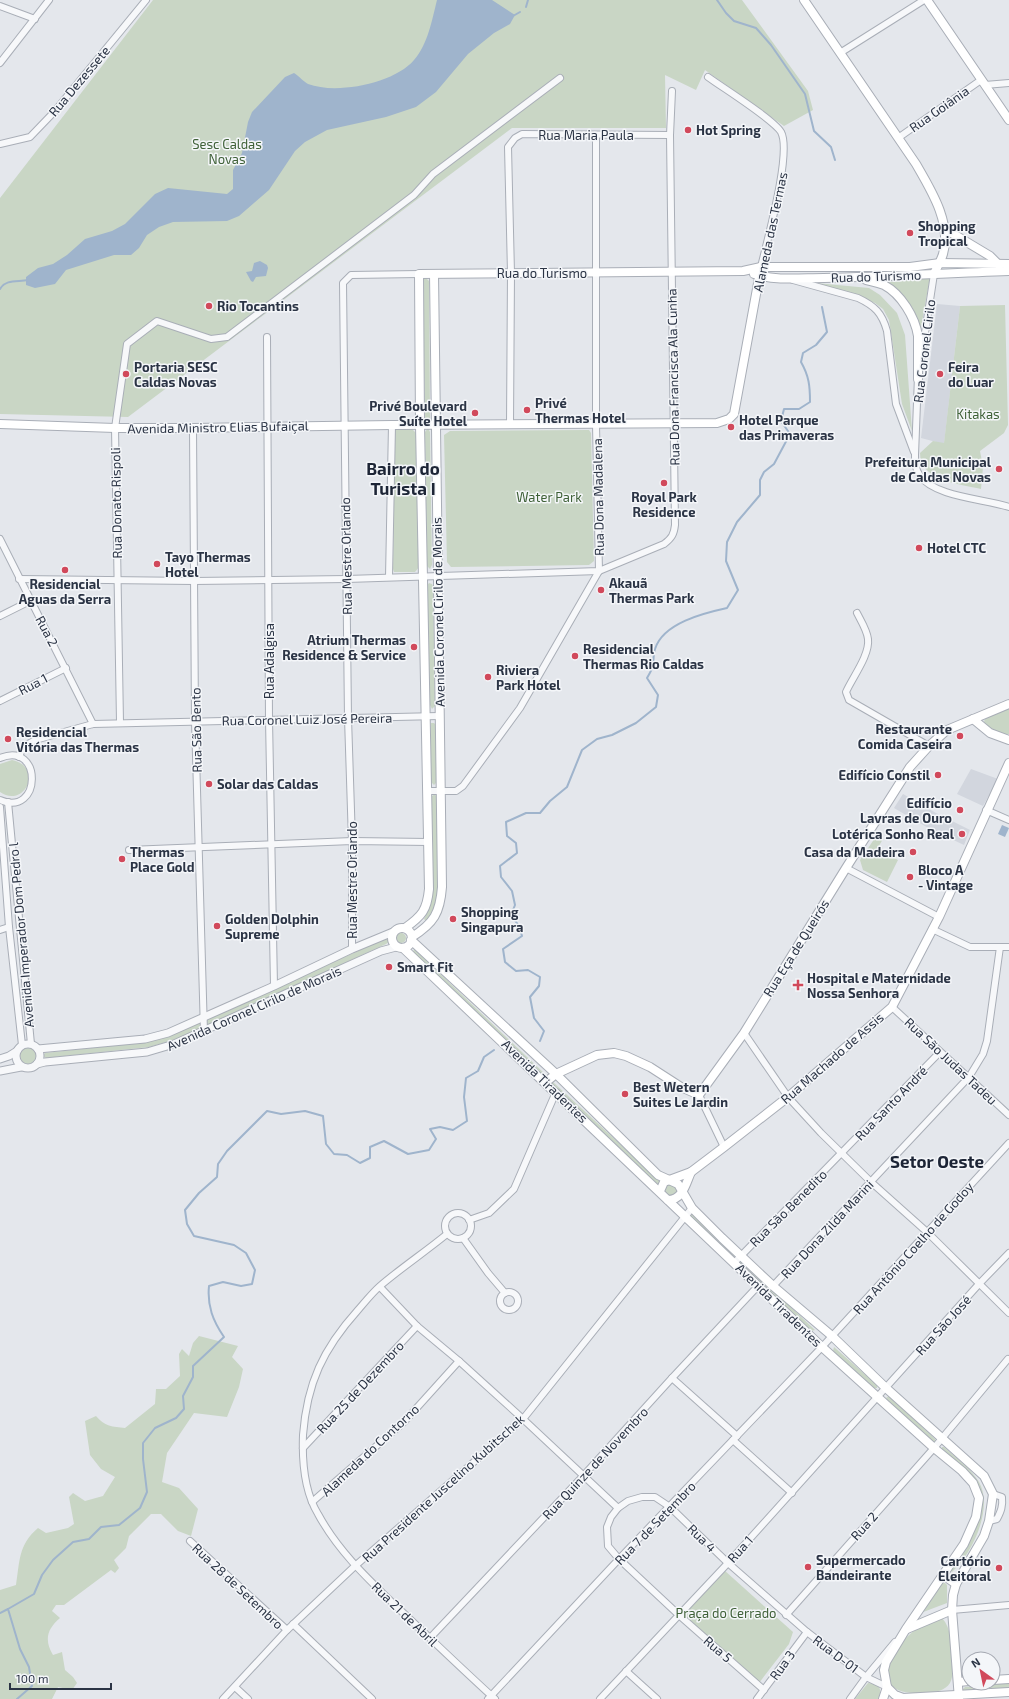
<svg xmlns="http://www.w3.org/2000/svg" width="1009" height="1699" font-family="'Exo 2',sans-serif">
  <rect width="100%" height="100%" fill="#e4e7ec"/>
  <g fill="#d2d6de">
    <polygon points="937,304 960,306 944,444 921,438"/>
    <polygon points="971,769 998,779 983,806 957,794"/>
    <polygon points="903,794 936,813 970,830 964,845 930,829 894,808"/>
  </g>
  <g fill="#c9d6c5">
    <polygon points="153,0 742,0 808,91 813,110 784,126 705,70 696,90 665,75 666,128 512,128 128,417 0,414 0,198"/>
    <polygon points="930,277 921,328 912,307 891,287 882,283"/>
    <polygon points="424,278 426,278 429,281 430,419 427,422 425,418 423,281"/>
    <polygon points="816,283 869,288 880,295 897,313 905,335 912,431 902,404 889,320 883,309 875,303"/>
    <path d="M1005,305L1008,425L1004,433L980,451L983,467L981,489C960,484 920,481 920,453L933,441L944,443L960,306Z"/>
    <polygon points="428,428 430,432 432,565 430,569 427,566 425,432"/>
    <polygon points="395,429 412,429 416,433 419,567 415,572 394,572 393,569"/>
    <polygon points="589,430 591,433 594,561 589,565 451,567 447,562 444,435 450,431"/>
    <polygon points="429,583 432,584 433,586 435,706 432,709 430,705 427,586"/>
    <polygon points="1009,708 1009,734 998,734 985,725 984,721 986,718"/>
    <polygon points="431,723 434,723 436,725 437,782 434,785 431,782"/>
    <path d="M12,760C45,767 24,809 0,792V764Z"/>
    <polygon points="435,794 437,798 437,897 431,915 426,921 424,919 429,909 432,897 431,797"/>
    <polygon points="877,835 883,839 877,849 898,860 887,882 863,870 860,860"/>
    <circle cx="401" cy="938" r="5"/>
    <polygon points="387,938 389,942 386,944 183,1037 149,1047 46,1058 43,1056 45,1053 147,1042 167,1037"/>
    <polygon points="414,949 547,1076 544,1079 413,952"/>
    <circle cx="28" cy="1056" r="8"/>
    <polygon points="553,1082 661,1182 658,1186 550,1084"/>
    <polygon points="669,1183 678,1188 678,1193 670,1197 664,1191 665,1186"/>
    <polygon points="691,1214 694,1214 736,1256 732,1257 690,1217"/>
    <polygon points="740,1260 742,1261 815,1330 811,1331 740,1264"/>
    <path d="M199,1336L238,1346L232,1357L243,1369L239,1387L227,1417L194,1413L167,1453L162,1482L179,1488L198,1509L191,1536L178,1531L161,1514H151L129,1536L126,1548L114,1560L119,1568L115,1573L111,1570L64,1605H56L52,1611L60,1618C47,1629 44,1640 53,1655L62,1652L65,1670L73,1677L77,1683L72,1690L58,1687L52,1699H0V1590L16,1585C20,1561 18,1545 38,1528L46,1533L68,1528L74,1524L69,1497L73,1493L85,1501L103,1496L115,1477L101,1469L90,1455L85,1421L96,1416C104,1426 113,1427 125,1428L155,1404L156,1389H166L180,1376L179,1354L182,1349L189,1356L193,1343Z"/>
    <polygon points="834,1347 877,1385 877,1388 874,1388 833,1351"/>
    <polygon points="889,1396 935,1439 935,1442 932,1442 887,1400 886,1398"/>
    <path d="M942,1447H944C956,1458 971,1469 979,1482C994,1508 972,1554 952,1572L950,1570C961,1555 973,1541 977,1523C980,1514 980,1503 981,1494L942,1449Z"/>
    <polygon points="724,1570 793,1632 789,1644 759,1683 683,1616"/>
    <polygon points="941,1582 945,1583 947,1585 947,1603 918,1614"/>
    <path d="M942,1618C952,1629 951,1645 951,1659C952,1666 954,1676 950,1683C945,1691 935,1692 926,1693C866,1697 883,1652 917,1629C924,1624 934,1622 942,1618Z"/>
    <path d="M868,1683L877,1684C881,1689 881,1693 878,1699H855Z"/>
    <polygon points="1009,1683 1009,1688 965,1691 962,1690 965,1687"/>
  </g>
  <g fill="#9fb4cc">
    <path d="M437,0H492L515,15L510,24L494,33L468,54L436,92L416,107L386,117L327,130L305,142L295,151L269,190L239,216L227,221L173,222L159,227L147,235L139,248L131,255H114L66,270L55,284L35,288L26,285V277L38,268L53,264L67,255L85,239L112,231L125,224L155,194L168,188L227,194L233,189V170L242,153L248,122L252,112L285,77L294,73C299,76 304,82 308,84C337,95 395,83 414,60C428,44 432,20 437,0Z"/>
    <polygon points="260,261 267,265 268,268 266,276 256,277 253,282 251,281 246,272 252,271 254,263"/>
    <polygon points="1002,825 1009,828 1005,837 998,834"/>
  </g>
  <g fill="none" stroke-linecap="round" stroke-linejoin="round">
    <g stroke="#9fb4cc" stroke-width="2">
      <polyline points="717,0 726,13 734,21 756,28 771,45 805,94 814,131 831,147 835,160"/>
      <polyline points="526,7 528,0"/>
      <polyline points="513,16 520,12"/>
      <path d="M0,289C6,279 17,282 28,280"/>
      <path d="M540,1041L544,1031L534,1018L530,997L539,986L540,977L528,970L516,971L505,962L503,949L522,936L519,926L511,915L515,905L512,891L501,877L500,866L517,853L516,843L507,836L506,822L526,813H540L550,801L567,787L582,750L597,739L612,735L636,723L656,707L658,695L647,678C649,674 653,669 653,664C654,659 653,654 655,649C663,623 704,613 727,608L738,590L726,561L727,542L737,522L760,495V480L764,472L774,464L790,434L781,421L784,409H799L810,402C810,386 809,376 801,362L803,353L816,345L827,332L822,307"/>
      <polyline points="0,1613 8,1609"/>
      <path d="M17,1699L32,1686L29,1667L20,1649L8,1609L34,1594L42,1575L53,1560L73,1542L89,1539L101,1527L119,1525L140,1508L147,1492L143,1459V1443L155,1428L176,1418L184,1409L183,1396L193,1377V1366L224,1337C213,1321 207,1306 209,1286L223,1282L241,1286L252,1284L255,1270L246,1253L234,1245L194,1236L187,1224L185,1210L199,1193L217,1177L218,1164L227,1151L267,1111L281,1114L305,1111L323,1116L326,1144L334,1154L347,1155L360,1163L370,1158V1147L384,1141L408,1154L429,1150L436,1139L430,1129L440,1127L453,1130L467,1121L464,1097L466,1078L478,1071L484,1057L494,1050"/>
    </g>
    <defs>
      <g id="minor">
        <polyline points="0,6 35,19"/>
        <polyline points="840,53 924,0"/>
        <polyline points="0,63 49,0"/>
        <path d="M708,77C723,88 773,119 781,132C792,152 767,241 761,267"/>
        <polyline points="985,85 1009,83"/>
        <polyline points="596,135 596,425 599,571"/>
        <polyline points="898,138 981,80"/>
        <polyline points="0,144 30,137 55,111 146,0"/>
        <path d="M793,280L858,298C875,306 882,313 887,331L896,404L914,452"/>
        <polyline points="267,337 269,719 274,986"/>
        <polyline points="921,359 934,274"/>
        <path d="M918,376L915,455C915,462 915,469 920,476C935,497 985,499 1009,507"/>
        <polyline points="510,424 511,273 508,147 515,138 522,134 670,135"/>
        <polyline points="193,428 195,721 204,1032"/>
        <polyline points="0,539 93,724"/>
        <polyline points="389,577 392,425"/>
        <path d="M19,579L194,581L347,579L599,571L664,544C672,538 674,534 675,525L670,135L672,91"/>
        <path d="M857,613C861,621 867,630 868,639C870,655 852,678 846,692L849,700L929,746"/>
        <polyline points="0,616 30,601"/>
        <polyline points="0,701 66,668"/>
        <polyline points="120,722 115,428 127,344 157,321 211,339 227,337 414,195 433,174 560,78"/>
        <polyline points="19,757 23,747 35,740 93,724 439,716"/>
        <path d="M0,758C43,740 42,818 0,800"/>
        <polyline points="428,791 456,791 463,786 520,708 599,571"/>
        <polyline points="8,802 31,1044"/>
        <polyline points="0,807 9,927 22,1045"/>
        <polyline points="986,810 1009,820"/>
        <polyline points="129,850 352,841 429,842"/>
        <polyline points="846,868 939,917"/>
        <polyline points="932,929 970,947 1009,947"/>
        <polyline points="0,930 9,927"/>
        <polyline points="352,949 352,841 348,718 343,283 351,275 419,274"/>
        <polyline points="892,1007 1009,1115"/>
        <polyline points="744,1033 788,1097 821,1133 871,1182 927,1232 1009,1313"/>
        <polyline points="699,1095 724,1147"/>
        <circle cx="458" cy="1226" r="13"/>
        <polyline points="469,1220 489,1213 514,1189 556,1092"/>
        <path d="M447,1234C425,1252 401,1268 380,1286C372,1293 365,1302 358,1310C323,1349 307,1383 303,1435C302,1461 304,1491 318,1514C338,1551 368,1579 398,1608C430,1638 462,1669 495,1699"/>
        <polyline points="463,1238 488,1273 505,1293"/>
        <polyline points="734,1263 940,1052"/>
        <polyline points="773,1286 969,1077 983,1054 987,1041 1000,947"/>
        <polyline points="380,1287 417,1326 459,1361 523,1419 618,1508"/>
        <circle cx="509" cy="1301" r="9"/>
        <polyline points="672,1378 737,1436"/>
        <polyline points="733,1440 792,1493"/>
        <polyline points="303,1448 417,1326"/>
        <polyline points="312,1502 404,1422 459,1361"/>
        <path d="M989,1521L997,1519C1001,1511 1003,1506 1002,1497L993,1494"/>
        <polyline points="190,1541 287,1630"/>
        <polyline points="952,1610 1009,1605"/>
        <polyline points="786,1615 934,1448 1008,1359"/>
        <polyline points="293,1624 372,1699"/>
        <polyline points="430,1638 584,1475 672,1378 758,1286"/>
        <polyline points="626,1671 657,1699"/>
        <polyline points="235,1687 248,1699"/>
        <polyline points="764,1690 680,1616 619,1559 608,1546 607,1527 611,1517 618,1508 628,1501 642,1497 655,1497 670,1507 728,1563 807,1632 866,1677 887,1687"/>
        <polyline points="223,1699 287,1630 355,1566 523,1419 692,1208"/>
        <polyline points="488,1699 619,1559 822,1347 1009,1143"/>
        <polyline points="600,1699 728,1563 979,1284 1009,1253"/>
        <polyline points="757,1699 807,1632"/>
        <polyline points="850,1699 866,1677 895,1642"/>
      </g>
      <g id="tertiary">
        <circle cx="28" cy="1056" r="12"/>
        <polyline points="38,1049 145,1039 168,1033 274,986 352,949 393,932"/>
        <polyline points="0,1059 9,1056 17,1051"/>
        <polyline points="37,1064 45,1062 147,1052 174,1044 381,951 396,947"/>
        <polyline points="0,1071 21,1067"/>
      </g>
      <g id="secondary">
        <path d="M804,0L916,164C931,190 952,223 943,254C941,261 937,267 934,274"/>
        <polyline points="927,0 1009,120"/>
        <polyline points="945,229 990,256 999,265"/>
        <path d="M754,274C776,281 801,278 824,278C886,277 947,273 1009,271"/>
        <path d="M866,280C872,281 878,283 884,285C901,294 915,317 918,336V379"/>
        <polyline points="0,424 115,428 193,428 392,425 717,423 729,419 734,414 761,267"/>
        <polyline points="973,719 990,733 1009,740"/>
        <circle cx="402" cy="938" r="10"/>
        <path d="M405,928C422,916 427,910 429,889L420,425L419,274L743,271L761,267H910L940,263L1009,264"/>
        <path d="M412,937C434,923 440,913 442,887L434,274"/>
        <polyline points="411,940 556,1074 658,1175 678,1184 692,1208 722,1238 773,1286 832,1336 886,1388 984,1476 993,1494 989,1521 984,1536 956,1584 953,1595 952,1610 959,1699"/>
        <polyline points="403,948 822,1347 934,1448 962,1471 973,1483 979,1498 976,1517 964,1544 906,1629 886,1662 884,1670 887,1687"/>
        <polyline points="546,1082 556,1074 597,1055 614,1053 626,1056 650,1067 681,1087 699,1095 744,1033 846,868 910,767 929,746 947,730 1009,704"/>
        <polyline points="660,1191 664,1182 691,1172 724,1147 788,1097 892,1007 939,917 1009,763"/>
        <path d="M668,1200C683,1200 686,1183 691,1172"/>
        <polyline points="943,1575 956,1584"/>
        <polyline points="907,1629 952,1610"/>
        <polyline points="993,1680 1009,1679"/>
        <polyline points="958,1682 969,1681"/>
        <polyline points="887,1687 895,1695 903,1698 1009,1692"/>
        <polyline points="883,1699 887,1687"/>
      </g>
    </defs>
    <use href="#minor" stroke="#a9aeb7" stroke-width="8"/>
    <use href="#tertiary" stroke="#a9aeb7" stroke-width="9"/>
    <use href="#secondary" stroke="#a9aeb7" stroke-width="10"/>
    <use href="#minor" stroke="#f7f8fa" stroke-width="6"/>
    <use href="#tertiary" stroke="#f7f8fa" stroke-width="7"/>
    <use href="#secondary" stroke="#fff" stroke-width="8"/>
  </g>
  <g fill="#d1495b" stroke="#f4f6f9" stroke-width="1.5">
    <circle cx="688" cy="130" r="4"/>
    <circle cx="910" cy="233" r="4"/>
    <circle cx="209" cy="306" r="4"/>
    <circle cx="126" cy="374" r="4"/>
    <circle cx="940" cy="374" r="4"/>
    <circle cx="527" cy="410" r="4"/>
    <circle cx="475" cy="413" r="4"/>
    <circle cx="731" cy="427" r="4"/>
    <circle cx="999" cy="469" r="4"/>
    <circle cx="664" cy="483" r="4"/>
    <circle cx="919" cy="548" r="4"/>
    <circle cx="157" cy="564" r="4"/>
    <circle cx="65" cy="570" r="4"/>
    <circle cx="601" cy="590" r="4"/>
    <circle cx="414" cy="647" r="4"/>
    <circle cx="575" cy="656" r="4"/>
    <circle cx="488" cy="677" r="4"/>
    <circle cx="960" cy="736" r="4"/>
    <circle cx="8" cy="739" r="4"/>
    <circle cx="938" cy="775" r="4"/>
    <circle cx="209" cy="784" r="4"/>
    <circle cx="960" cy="810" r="4"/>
    <circle cx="962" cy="834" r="4"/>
    <circle cx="913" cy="852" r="4"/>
    <circle cx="122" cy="859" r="4"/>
    <circle cx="910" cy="877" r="4"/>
    <circle cx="453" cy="919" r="4"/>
    <circle cx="217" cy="926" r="4"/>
    <circle cx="389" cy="967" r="4"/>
    <path d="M796 979h4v4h4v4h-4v4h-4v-4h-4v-4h4z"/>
    <circle cx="625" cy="1094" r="4"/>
    <circle cx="808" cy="1567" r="4"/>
    <circle cx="999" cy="1568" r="4"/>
  </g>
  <g text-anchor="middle" stroke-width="3" stroke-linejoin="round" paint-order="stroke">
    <g font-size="13" fill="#2b3445" stroke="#f4f6f9">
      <text transform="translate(79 81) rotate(-50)" y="5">Rua Dezessete</text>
      <text transform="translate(939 109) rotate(-35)" y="5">Rua Goiânia</text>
      <text x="586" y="140">Rua Maria Paula</text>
      <text transform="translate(770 232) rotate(-78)" y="5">Alameda das Termas</text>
      <text x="542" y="278">Rua do Turismo</text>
      <text transform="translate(876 276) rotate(-2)" y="5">Rua do Turismo</text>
      <text transform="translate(924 351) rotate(-83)" y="5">Rua Coronel Cirilo</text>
      <text transform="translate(673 377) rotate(-91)" y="5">Rua Dona Francisca Ala Cunha</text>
      <text transform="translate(218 427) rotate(-1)" y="5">Avenida Ministro Elias Bufaiçal</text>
      <text transform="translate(598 497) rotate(-91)" y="5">Rua Dona Madalena</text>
      <text transform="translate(116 503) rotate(-91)" y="5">Rua Donato Rispoli</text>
      <text transform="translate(346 556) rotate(-91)" y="5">Rua Mestre Orlando</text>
      <text transform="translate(438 612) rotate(-91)" y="5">Avenida Coronel Cirilo de Morais</text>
      <text transform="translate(47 631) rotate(62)" y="5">Rua 2</text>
      <text transform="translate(269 661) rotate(-90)" y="5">Rua Adalgisa</text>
      <text transform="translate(33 684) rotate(-27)" y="5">Rua 1</text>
      <text transform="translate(307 719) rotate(-1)" y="5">Rua Coronel Luiz José Pereira</text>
      <text transform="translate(196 730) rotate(-91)" y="5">Rua São Bento</text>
      <text transform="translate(352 880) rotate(-90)" y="5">Rua Mestre Orlando</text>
      <text transform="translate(21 935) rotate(-95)" y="5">Avenida Imperador Dom Pedro l</text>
      <text transform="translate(796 948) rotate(-58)" y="5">Rua Eça de Queirós</text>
      <text transform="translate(254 1008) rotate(-24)" y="5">Avenida Coronel Cirilo de Morais</text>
      <text transform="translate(832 1058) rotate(-41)" y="5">Rua Machado de Assis</text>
      <text transform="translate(951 1061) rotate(43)" y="5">Rua São Judas Tadeu</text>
      <text transform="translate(545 1081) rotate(44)" y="5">Avenida Tiradentes</text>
      <text transform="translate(891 1103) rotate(-46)" y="5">Rua Santo André</text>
      <text transform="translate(788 1208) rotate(-45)" y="5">Rua São Benedito</text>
      <text transform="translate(827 1229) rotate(-47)" y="5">Rua Dona Zilda Marini</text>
      <text transform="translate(913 1248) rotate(-48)" y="5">Rua Antônio Coelho de Godoy</text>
      <text transform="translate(779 1305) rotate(44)" y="5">Avenida Tiradentes</text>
      <text transform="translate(943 1325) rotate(-48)" y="5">Rua São José</text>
      <text transform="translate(360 1387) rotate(-47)" y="5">Rua 25 de Dezembro</text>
      <text transform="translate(370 1450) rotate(-43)" y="5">Alameda do Contorno</text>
      <text transform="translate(595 1463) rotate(-47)" y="5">Rua Quinze de Novembro</text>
      <text transform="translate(443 1488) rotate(-42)" y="5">Rua Presidente Juscelino Kubitschek</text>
      <text transform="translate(655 1523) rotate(-46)" y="5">Rua 7 de Setembro</text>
      <text transform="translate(864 1526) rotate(-48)" y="5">Rua 2</text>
      <text transform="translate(702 1538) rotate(44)" y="5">Rua 4</text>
      <text transform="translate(740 1549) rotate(-48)" y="5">Rua 1</text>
      <text transform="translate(238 1586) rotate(43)" y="5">Rua 28 de Setembro</text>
      <text transform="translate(405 1614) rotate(44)" y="5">Rua 21 de Abril</text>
      <text transform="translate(718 1649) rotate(41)" y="5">Rua 5</text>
      <text transform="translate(836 1654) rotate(37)" y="5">Rua D-01</text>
      <text transform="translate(782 1665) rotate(-54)" y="5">Rua 3</text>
    </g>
    <g font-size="13" font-weight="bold" fill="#2b3445" stroke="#f4f6f9" text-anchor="start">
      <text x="696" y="135">Hot Spring</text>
      <text x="918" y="231">Shopping<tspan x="918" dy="15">Tropical</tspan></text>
      <text x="217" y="311">Rio Tocantins</text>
      <text x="134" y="372">Portaria SESC<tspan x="134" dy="15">Caldas Novas</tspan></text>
      <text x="948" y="372">Feira<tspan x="948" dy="15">do Luar</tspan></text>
      <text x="535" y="408">Privé<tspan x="535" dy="15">Thermas Hotel</tspan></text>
      <text x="467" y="411" text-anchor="end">Privé Boulevard<tspan x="467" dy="15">Suíte Hotel</tspan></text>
      <text x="739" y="425">Hotel Parque<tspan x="739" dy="15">das Primaveras</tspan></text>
      <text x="991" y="467" text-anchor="end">Prefeitura Municipal<tspan x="991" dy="15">de Caldas Novas</tspan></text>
      <text x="664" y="502" text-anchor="middle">Royal Park<tspan x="664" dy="15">Residence</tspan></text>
      <text x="927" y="553">Hotel CTC</text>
      <text x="165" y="562">Tayo Thermas<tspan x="165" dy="15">Hotel</tspan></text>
      <text x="609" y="588">Akauã<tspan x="609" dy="15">Thermas Park</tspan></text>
      <text x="65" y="589" text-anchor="middle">Residencial<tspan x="65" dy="15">Aguas da Serra</tspan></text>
      <text x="406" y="645" text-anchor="end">Atrium Thermas<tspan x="406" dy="15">Residence &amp; Service</tspan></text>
      <text x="583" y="654">Residencial<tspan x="583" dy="15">Thermas Rio Caldas</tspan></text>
      <text x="496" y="675">Riviera<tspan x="496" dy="15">Park Hotel</tspan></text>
      <text x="952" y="734" text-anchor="end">Restaurante<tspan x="952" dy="15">Comida Caseira</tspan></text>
      <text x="16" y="737">Residencial<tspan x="16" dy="15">Vitória das Thermas</tspan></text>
      <text x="930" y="780" text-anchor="end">Edifício Constil</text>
      <text x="217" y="789">Solar das Caldas</text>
      <text x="952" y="808" text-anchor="end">Edifício<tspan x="952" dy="15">Lavras de Ouro</tspan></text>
      <text x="954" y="839" text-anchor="end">Lotérica Sonho Real</text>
      <text x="130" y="857">Thermas<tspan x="130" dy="15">Place Gold</tspan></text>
      <text x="905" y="857" text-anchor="end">Casa da Madeira</text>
      <text x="918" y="875">Bloco A<tspan x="918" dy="15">- Vintage</tspan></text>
      <text x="461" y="917">Shopping<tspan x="461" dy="15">Singapura</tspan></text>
      <text x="225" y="924">Golden Dolphin<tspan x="225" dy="15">Supreme</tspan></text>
      <text x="397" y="972">Smart Fit</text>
      <text x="807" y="983">Hospital e Maternidade<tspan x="807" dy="15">Nossa Senhora</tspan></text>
      <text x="633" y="1092">Best Wetern<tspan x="633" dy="15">Suites Le Jardin</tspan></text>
      <text x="816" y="1565">Supermercado<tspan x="816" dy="15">Bandeirante</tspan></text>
      <text x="991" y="1566" text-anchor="end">Cartório<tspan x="991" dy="15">Eleitoral</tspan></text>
    </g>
    <g font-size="13" fill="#3f6138" stroke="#f4f6f9">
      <text x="227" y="149">Sesc Caldas<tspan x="227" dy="15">Novas</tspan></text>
      <text x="978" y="419">Kitakas</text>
      <text x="549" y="502">Water Park</text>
      <text x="726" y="1618">Praça do Cerrado</text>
    </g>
    <g font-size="17" font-weight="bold" fill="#1d2536" stroke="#f4f6f9">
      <text x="403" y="475">Bairro do<tspan x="403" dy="20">Turista I</tspan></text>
      <text x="937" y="1168">Setor Oeste</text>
    </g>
  </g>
  <g transform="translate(981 1671) rotate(327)"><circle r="19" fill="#f4f6f9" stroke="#a4a8b1"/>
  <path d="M0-3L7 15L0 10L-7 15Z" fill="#d1495b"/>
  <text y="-6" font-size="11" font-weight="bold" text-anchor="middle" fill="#2b3445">N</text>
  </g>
  <path d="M10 1683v6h101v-6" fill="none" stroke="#2b3445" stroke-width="2"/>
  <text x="16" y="1683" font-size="12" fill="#2b3445" stroke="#f4f6f9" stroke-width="3" paint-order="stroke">100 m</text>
</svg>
